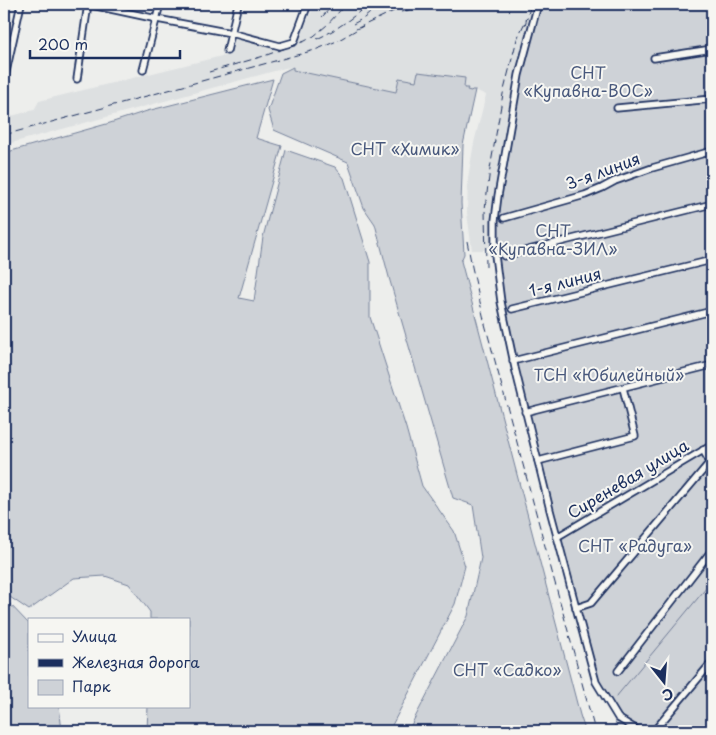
<svg xmlns="http://www.w3.org/2000/svg" width="716" height="735" font-family="'Playpen Sans',sans-serif">
  <rect width="100%" height="100%" fill="#edeeec"/>
  <filter id="ink" filterUnits="userSpaceOnUse"><feTurbulence type="fractalNoise" baseFrequency=".02" numOctaves="2"/><feDisplacementMap in="SourceGraphic" scale="10" xChannelSelector="R" yChannelSelector="G"/><feConvolveMatrix kernelMatrix="1 2 1 2 8 2 1 2 1" color-interpolation-filters="sRGB"/></filter>
  <g filter="url(#ink)">
    <polygon fill="#dde0e1" points="315,4 537,4 519,67 495,196 491,250 472,250 467,213 468,178 474,143 486,95 475,90 472,90 472,92 467,90 464,88 465,78 416,81 396,92 292,70 293,67 285,68 4,145 4,118 34,110 39,101 230,54 235,36 272,45 272,47 275,49 288,46 299,39"/>
    <g fill="#ced2d7" stroke="#74809a">
      <polygon points="538,4 712,4 712,731 612,731 618,718 596,682 501,302 495,220 519,75"/>
      <polygon points="293,67 293,70 396,92 399,78 416,81 418,72 465,78 464,88 468,88 467,90 471,91 472,90 475,90 463,145 461,203 464,254 461,261 580,715 585,730 584,731 408,731 468,616 481,558 473,505 453,498 390,281 375,224 364,208 348,162 274,130 268,110 281,73"/>
      <polygon points="273,79 256,138 282,146 239,298 254,301 263,237 286,150 335,167 344,178 370,262 370,317 406,428 422,486 454,531 465,566 455,604 389,731 147,731 148,706 189,706 189,619 150,619 150,612 129,584 105,576 74,578 29,610 4,593 4,153 110,123 147,111"/>
      <polygon points="4,598 7,601 29,624 29,706 59,706 62,731 4,731"/>
    </g>
    <g fill="none" stroke-linecap="round" stroke-linejoin="round">
      <polyline stroke="#6e7a96" stroke-width="1" points="616,697 712,581"/>
      <defs>
        <g id="minor">
          <polyline points="87,4 157,19 231,33 280,46 294,42 308,4"/>
          <polyline points="538,4 519,75 498,196 495,220 495,255 501,302 515,368 550,510 596,682 618,718 639,731"/>
          <polyline points="227,51 238,4"/>
          <polyline points="654,58 712,49"/>
          <polyline points="143,70 160,4"/>
          <polyline points="77,79 88,4"/>
          <polyline points="4,81 21,4"/>
          <polyline points="617,108 712,99"/>
          <polyline points="504,218 585,195 602,188 615,181 652,168 712,151"/>
          <polyline points="504,256 712,204"/>
          <polyline points="512,309 712,260"/>
          <polyline points="513,361 712,311"/>
          <polyline points="525,412 712,365"/>
          <polyline points="538,461 635,436 623,388"/>
          <polyline points="557,537 712,445"/>
          <polyline points="576,608 591,603 710,462 703,450"/>
          <polyline points="618,671 712,550"/>
          <polyline points="654,731 712,662"/>
        </g>
      </defs>
      <use href="#minor" stroke="#1b2f5e" stroke-width="9"/>
      <use href="#minor" stroke="#f6f6f2" stroke-width="5.5"/>
      <g stroke="#1b2f5e" stroke-width="1" stroke-dasharray="8 4" stroke-linecap="butt">
        <polyline points="401,12 432,4"/>
        <polyline points="322,17 334,4"/>
        <polyline points="353,24 364,18 381,4"/>
        <polyline points="525,25 531,4"/>
        <polyline points="356,29 396,10 405,4"/>
        <path d="M317,39C336,30 353,18 368,4"/>
        <polyline points="209,72 264,56 305,41 314,36 327,25 346,4"/>
        <polyline points="4,135 315,50 337,41 363,26"/>
        <polyline points="467,241 472,267 485,324 595,731"/>
        <polyline points="486,267 485,209 490,169 503,94 517,39 527,18"/>
      </g>
    </g>
  </g>
  <g text-anchor="middle" stroke-width="4" stroke-linejoin="round" paint-order="stroke">
    <g font-size="16" fill="#48587c" stroke="#f6f6f2">
      <text x="588" y="79">СНТ<tspan x="588" dy="18">«Купавна-ВОС»</tspan></text>
      <text x="405" y="155">СНТ «Химик»</text>
      <text x="553" y="237">СНТ<tspan x="553" dy="18">«Купавна-ЗИЛ»</tspan></text>
      <text x="609" y="381">ТСН «Юбилейный»</text>
      <text x="635" y="552">СНТ «Радуга»</text>
      <text x="507" y="676">СНТ «Садко»</text>
    </g>
    <g font-size="16" fill="#1b2f5e" stroke="#f6f6f2">
      <text transform="translate(603 171) rotate(-20)" y="6">3-я линия</text>
      <text transform="translate(565 282) rotate(-14)" y="6">1-я линия</text>
      <text transform="translate(628 479) rotate(-31)" y="6">Сиреневая улица</text>
    </g>
  </g>
  <rect width="716" height="735" fill="none" stroke="#f6f6f2" stroke-width="20"/>
  <rect x="10" y="10" width="696" height="715" fill="none" stroke="#1b2f5e" stroke-width="2" filter="url(#ink)"/>
  <rect x="28" y="618" width="162" height="90" fill="#f6f6f2" stroke="#9ea6b7"/>
  <rect x="38" y="634" width="25" height="8" fill="#f6f6f2" stroke="#9ea6b7"/>
  <text x="72" y="642" font-size="15" fill="#1b2f5e">Улица</text>
  <rect x="38" y="659" width="25" height="8" fill="#1b2f5e" stroke="#9ea6b7"/>
  <text x="72" y="668" font-size="15" fill="#1b2f5e">Железная дорога</text>
  <rect x="38" y="680" width="25" height="15" fill="#ced2d7" stroke="#9ea6b7"/>
  <text x="72" y="692" font-size="15" fill="#1b2f5e">Парк</text>
  <g transform="translate(664 682) rotate(163)" stroke="#f6f6f2" stroke-width="4" paint-order="stroke">
  <path d="M0-4L9 19L0 12L-9 19Z" fill="#1b2f5e"/>
  <text y="-8" font-size="14" font-weight="bold" text-anchor="middle" fill="#1b2f5e">С</text>
  </g>
  <path d="M30 50v8h150v-8" fill="none" stroke="#1b2f5e" stroke-width="2.5"/>
  <text x="38" y="50" font-size="15" fill="#1b2f5e" stroke="#f6f6f2" stroke-width="4" paint-order="stroke">200 m</text>
</svg>
